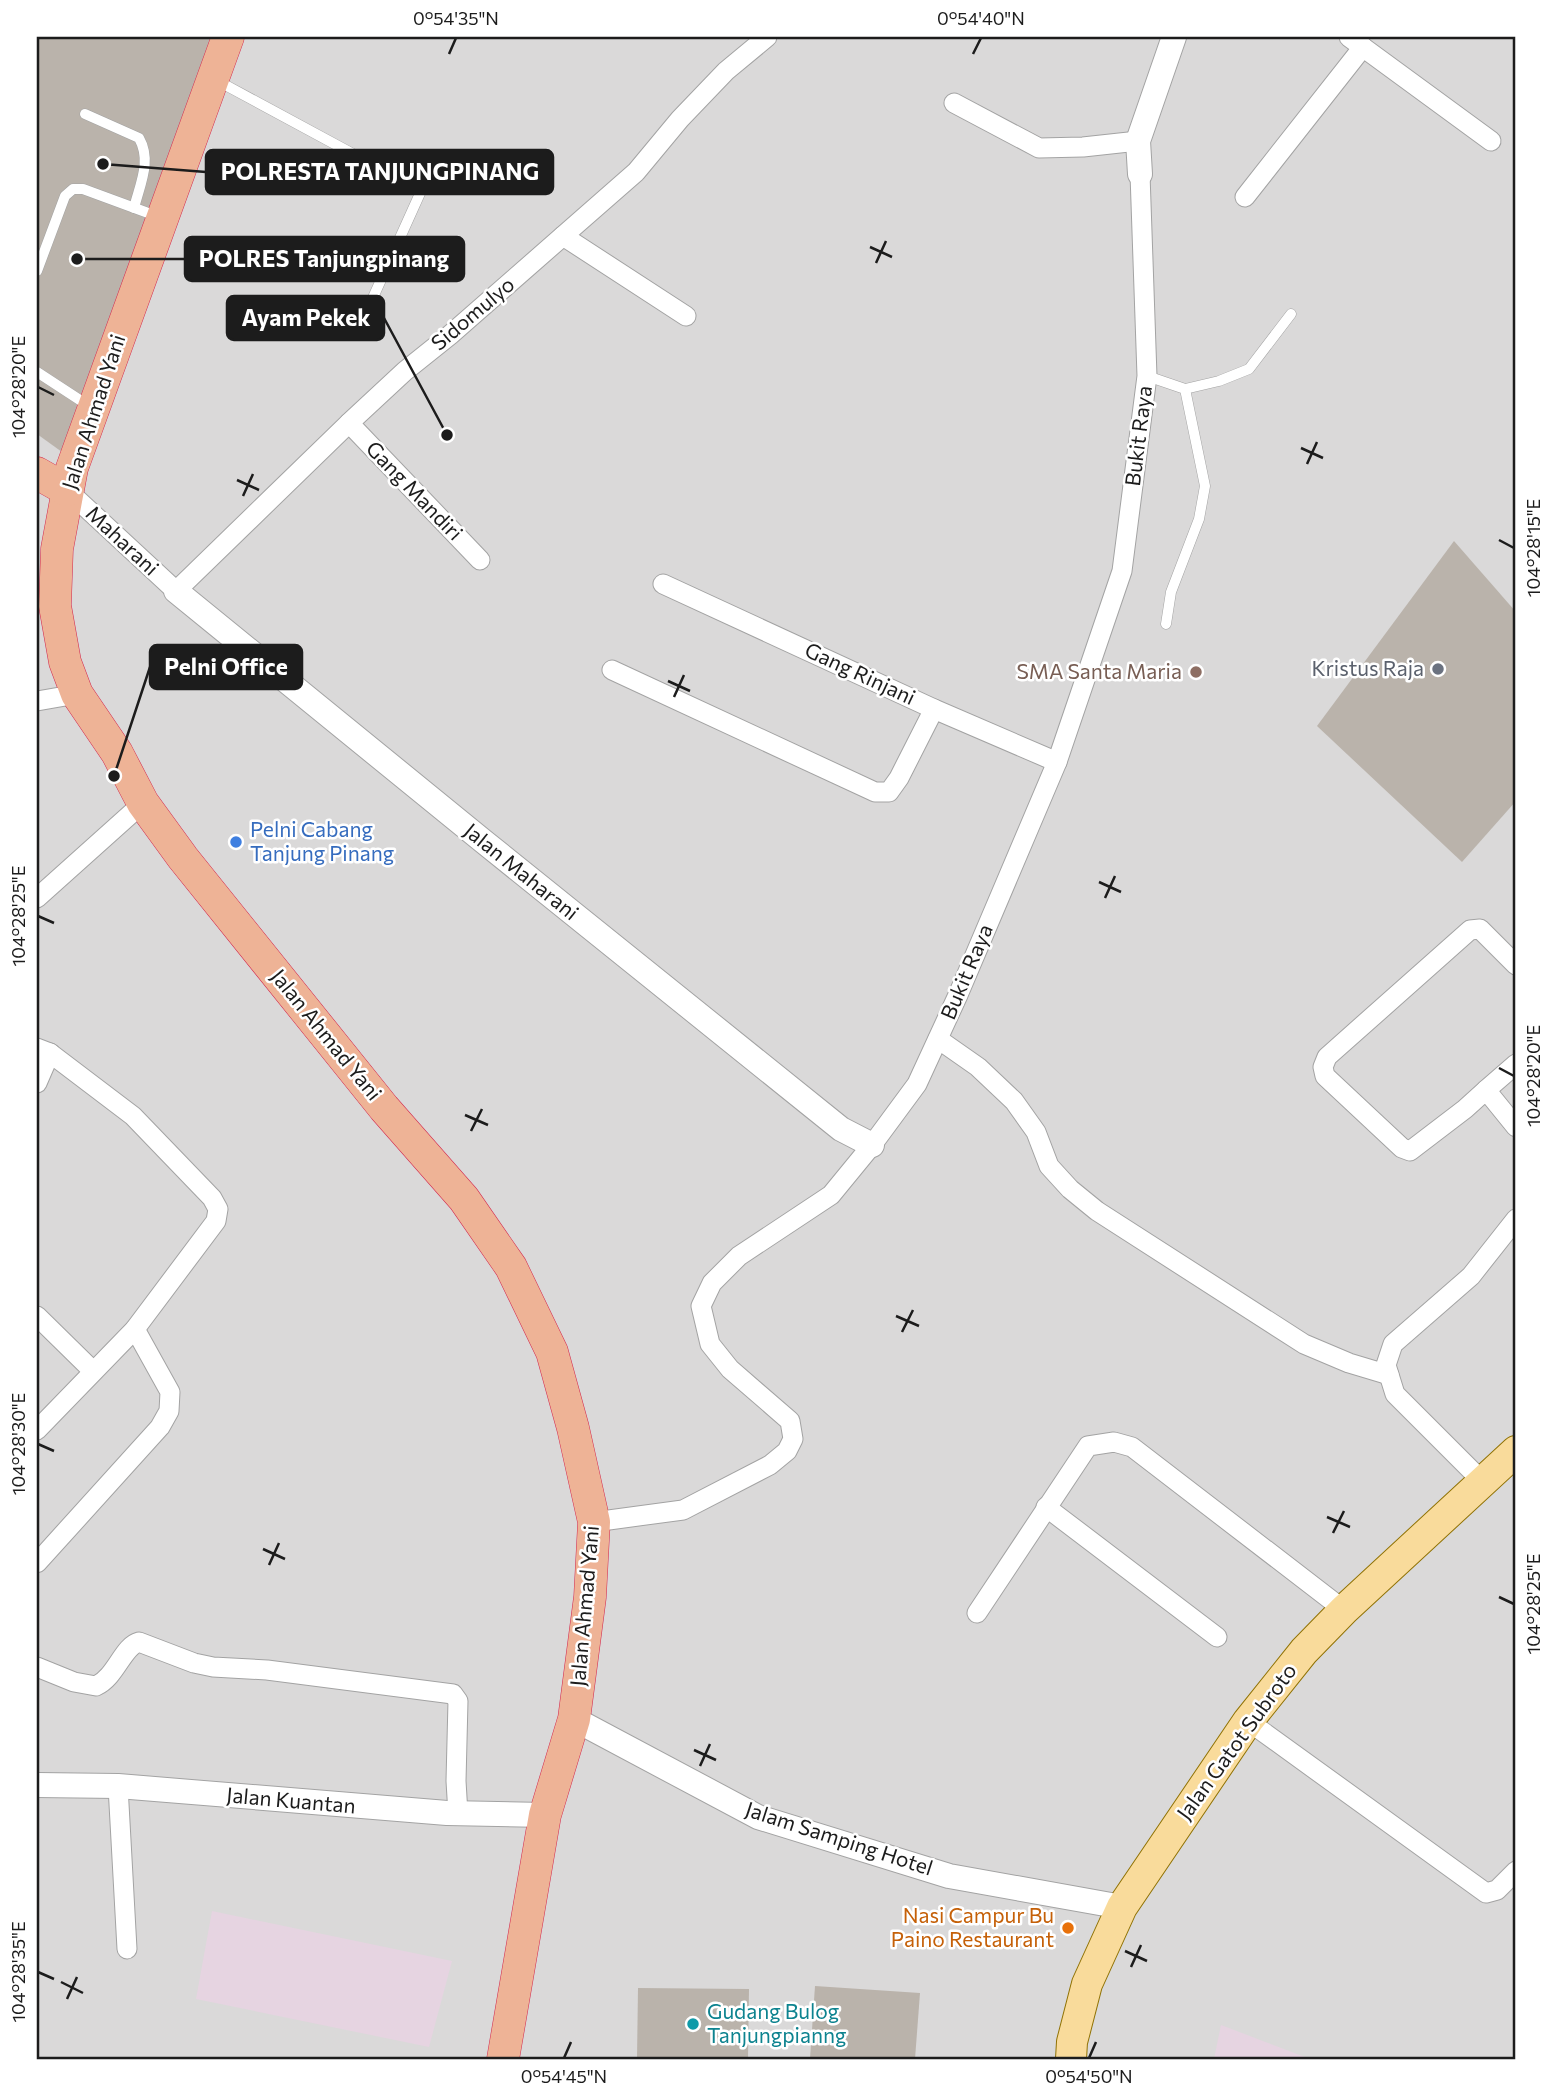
<svg xmlns="http://www.w3.org/2000/svg" width="1553" height="2096" font-family="Commissioner,sans-serif">
  <rect width="100%" height="100%" fill="#edebe2"/>
  <rect fill="#dad9d9" x="37" y="37" width="1479" height="2022"/>
  <g fill="#e6d4e1">
    <polygon points="212,1911 452,1961 429,2047 196,1999"/>
    <polygon points="1221,2025 1310,2059 1214,2059"/>
  </g>
  <g fill="#bab3ab">
    <polygon points="37,37 217,37 62,452 37,434"/>
    <polygon points="1454,541 1516,612 1516,801 1462,862 1317,726"/>
    <polygon points="815,1986 920,1993 915,2059 810,2059"/>
    <polygon points="638,1988 749,1989 748,2059 637,2059"/>
  </g>
  <g fill="none" stroke-linecap="round" stroke-linejoin="round">
    <defs>
      <g id="service">
        <polyline points="216,80 368,162 416,176 422,189 366,313"/>
        <path d="M85,114L139,138C152,161 140,184 134,208"/>
        <polyline points="37,271 65,196 73,189 83,189 159,217"/>
        <polyline points="37,372 89,406"/>
        <polyline points="1147,376 1185,389 1205,486 1199,519 1171,592 1166,624"/>
        <polyline points="1185,389 1219,381 1249,369 1291,314"/>
      </g>
      <g id="minor">
        <polyline points="1349,37 1491,141"/>
        <polyline points="954,103 1039,148 1083,147 1138,141"/>
        <polyline points="1245,197 1363,47"/>
        <polyline points="563,236 686,316"/>
        <polyline points="349,423 480,560"/>
        <polyline points="67,490 176,591 349,423 405,371 450,335 636,172 680,119 726,71 767,37"/>
        <polyline points="663,584 934,709 1057,762"/>
        <polyline points="612,670 875,792 889,792 899,778 934,709"/>
        <polyline points="37,701 77,694"/>
        <polyline points="37,898 143,803"/>
        <polyline points="1516,965 1480,929 1470,930 1327,1057 1323,1067 1325,1076 1402,1148 1410,1151 1465,1109 1486,1090 1516,1127"/>
        <polyline points="938,1039 978,1067 1014,1101 1036,1132 1049,1166 1070,1189 1097,1211 1304,1344 1349,1363 1389,1375"/>
        <polyline points="37,1048 50,1053 133,1116 212,1198 218,1209 216,1221 135,1329 37,1430"/>
        <polyline points="37,1083 50,1053"/>
        <polyline points="1486,1090 1516,1064"/>
        <polyline points="37,1316 93,1371"/>
        <polyline points="1483,1482 1395,1394 1386,1365 1393,1344 1471,1276 1516,1219"/>
        <polyline points="1046,1507 1217,1637"/>
        <polyline points="594,1522 683,1510 770,1465 787,1451 793,1439 790,1421 730,1369 710,1344 701,1306 712,1283 739,1256 831,1195 872,1145 917,1084 958,995 1057,762 1122,571 1147,376 1140,174"/>
        <polyline points="37,1563 160,1427 169,1411 170,1392 135,1329"/>
        <polyline points="977,1613 1088,1446 1114,1442 1132,1447 1344,1610"/>
        <path d="M37,1667L74,1682L96,1686C116,1677 123,1646 139,1642L194,1663L213,1667L267,1670L453,1694L458,1701L456,1781L458,1814"/>
        <polyline points="1248,1721 1486,1893 1497,1890 1516,1871"/>
        <polyline points="118,1786 127,1949"/>
      </g>
      <g id="tertiary">
        <polyline points="1140,174 1138,141 1174,37"/>
        <polyline points="176,591 483,841 841,1129 872,1145"/>
        <polyline points="574,1719 758,1817 949,1876 1122,1907"/>
        <polyline points="37,1785 118,1786 447,1813 545,1815"/>
      </g>
      <polyline id="primary" points="1071,2059 1072,2042 1087,1984 1122,1907 1248,1721 1304,1651 1344,1610 1516,1451"/>
      <g id="trunk">
        <polyline points="228,37 72,468 57,549 55,606 65,662 77,694 117,753 143,803 183,858 384,1108 464,1199 511,1267 552,1352 573,1428 594,1522 590,1597 574,1719 545,1815 503,2059"/>
        <polyline points="37,473 67,490"/>
      </g>
    </defs>
    <use href="#service" stroke="#a3a3a3" stroke-width="11"/>
    <use href="#minor" stroke="#a3a3a3" stroke-width="21"/>
    <use href="#tertiary" stroke="#a3a3a3" stroke-width="26"/>
    <use href="#primary" stroke="#907204" stroke-width="32"/>
    <use href="#trunk" stroke="#d2284f" stroke-width="33"/>
    <use href="#service" stroke="#fff" stroke-width="10"/>
    <use href="#minor" stroke="#fff" stroke-width="19"/>
    <use href="#tertiary" stroke="#fff" stroke-width="24"/>
    <use href="#primary" stroke="#f9db9b" stroke-width="30"/>
    <use href="#trunk" stroke="#eeb396" stroke-width="32"/>
  </g>
  <path fill="none" stroke="#1c1c1c" stroke-width="2.5" d="M449,54L456,38M973,54L981,38M870,247L892,257M876,263L886,241M38,387L54,395M1301,448L1323,458M1307,464L1317,442M237,480L259,490M243,496L253,474M1499,540L1514,548M668,681L690,691M674,697L684,675M1099,882L1121,892M1105,898L1115,876M38,916L54,923M1499,1068L1514,1076M465,1115L488,1125M471,1131L482,1109M896,1316L919,1326M902,1332L913,1310M38,1444L54,1451M1327,1517L1350,1527M1333,1533L1344,1511M263,1549L285,1559M269,1565L279,1543M1499,1597L1514,1604M694,1750L716,1760M700,1766L710,1744M1125,1951L1147,1961M1131,1967L1141,1945M38,1972L54,1979M61,1982L83,1993M67,1999L77,1977M564,2058L571,2042M1089,2058L1096,2042"/>
  <circle fill="#6b7280" stroke="#fff" stroke-width="2.5" cx="1438" cy="669" r="7"/>
  <circle fill="#8d6e63" stroke="#fff" stroke-width="2.5" cx="1196" cy="672" r="7"/>
  <circle fill="#3f7fe0" stroke="#fff" stroke-width="2.5" cx="236" cy="842" r="7"/>
  <circle fill="#e8710a" stroke="#fff" stroke-width="2.5" cx="1068" cy="1928" r="7"/>
  <circle fill="#0f9aa8" stroke="#fff" stroke-width="2.5" cx="693" cy="2024" r="7"/>
  <g text-anchor="middle" stroke-width="5" stroke-linejoin="round" paint-order="stroke">
    <g font-size="21" fill="#1c1c1c" stroke="#fff">
      <text transform="translate(473 314) rotate(-40)" y="7">Sidomulyo</text>
      <text transform="translate(94 412) rotate(-72)" y="7">Jalan Ahmad Yani</text>
      <text transform="translate(1139 436) rotate(-83)" y="7">Bukit Raya</text>
      <text transform="translate(414 491) rotate(46)" y="7">Gang Mandiri</text>
      <text transform="translate(122 541) rotate(43)" y="7">Maharani</text>
      <text transform="translate(860 674) rotate(25)" y="7">Gang Rinjani</text>
      <text transform="translate(521 872) rotate(39)" y="7">Jalan Maharani</text>
      <text transform="translate(967 972) rotate(-67)" y="7">Bukit Raya</text>
      <text transform="translate(326 1035) rotate(51)" y="7">Jalan Ahmad Yani</text>
      <text transform="translate(585 1606) rotate(-85)" y="7">Jalan Ahmad Yani</text>
      <text transform="translate(1237 1742) rotate(-54)" y="7">Jalan Gatot Subroto</text>
      <text transform="translate(291 1801) rotate(5)" y="7">Jalan Kuantan</text>
      <text transform="translate(839 1839) rotate(18)" y="7">Jalam Samping Hotel</text>
    </g>
    <g font-size="21" fill="#5b616d" stroke="#fff" text-anchor="end">
      <text x="1424" y="676">Kristus Raja</text>
    </g>
    <g font-size="21" fill="#785e54" stroke="#fff" text-anchor="end">
      <text x="1182" y="679">SMA Santa Maria</text>
    </g>
    <g font-size="21" fill="#366cbe" stroke="#fff" text-anchor="start">
      <text x="250" y="837">Pelni Cabang<tspan x="250" dy="24">Tanjung Pinang</tspan></text>
    </g>
    <g font-size="21" fill="#c56008" stroke="#fff" text-anchor="end">
      <text x="1054" y="1923">Nasi Campur Bu<tspan x="1054" dy="24">Paino Restaurant</tspan></text>
    </g>
    <g font-size="21" fill="#0d838f" stroke="#fff" text-anchor="start">
      <text x="707" y="2019">Gudang Bulog<tspan x="707" dy="24">Tanjungpianng</tspan></text>
    </g>
  </g>
  <path fill="none" stroke="#1c1c1c" stroke-width="2.5" d="M103 164L206 172M77 259L185 259M447 435L384 318M114 776L150 667"/>
  <g fill="#1c1c1c" stroke="#fff" stroke-width="2.5">
    <circle cx="103" cy="164" r="7"/>
    <circle cx="77" cy="259" r="7"/>
    <circle cx="447" cy="435" r="7"/>
    <circle cx="114" cy="776" r="7"/>
  </g>
  <g fill="#1c1c1c" stroke="#1c1c1c" stroke-width="2.5">
    <rect x="206" y="150" width="347" height="44" rx="7"/>
    <rect x="185" y="237" width="279" height="44" rx="7"/>
    <rect x="227" y="296" width="157" height="44" rx="7"/>
    <rect x="150" y="645" width="152" height="44" rx="7"/>
  </g>
  <g font-size="23" text-anchor="middle" font-weight="bold" fill="#fff">
    <text x="380" y="180">POLRESTA TANJUNGPINANG</text>
    <text x="324" y="267">POLRES Tanjungpinang</text>
    <text x="306" y="326">Ayam Pekek</text>
    <text x="226" y="675">Pelni Office</text>
  </g>
  <rect width="1553" height="2096" fill="none" stroke="#ffffff" stroke-width="77"/>
  <rect x="38" y="38" width="1476" height="2020" fill="none" stroke="#1c1c1c" stroke-width="2.5"/>
  <g font-size="18" text-anchor="middle" fill="#1c1c1c">
    <text x="456" y="25">0°54'35"N</text>
    <text x="981" y="25">0°54'40"N</text>
    <text transform="translate(19 387) rotate(-90)" y="6">104°28'20"E</text>
    <text transform="translate(1534 548) rotate(-90)" y="6">104°28'15"E</text>
    <text transform="translate(19 916) rotate(-90)" y="6">104°28'25"E</text>
    <text transform="translate(1534 1076) rotate(-90)" y="6">104°28'20"E</text>
    <text transform="translate(19 1444) rotate(-90)" y="6">104°28'30"E</text>
    <text transform="translate(1534 1604) rotate(-90)" y="6">104°28'25"E</text>
    <text transform="translate(19 1972) rotate(-90)" y="6">104°28'35"E</text>
    <text x="564" y="2083">0°54'45"N</text>
    <text x="1089" y="2083">0°54'50"N</text>
  </g>
</svg>
